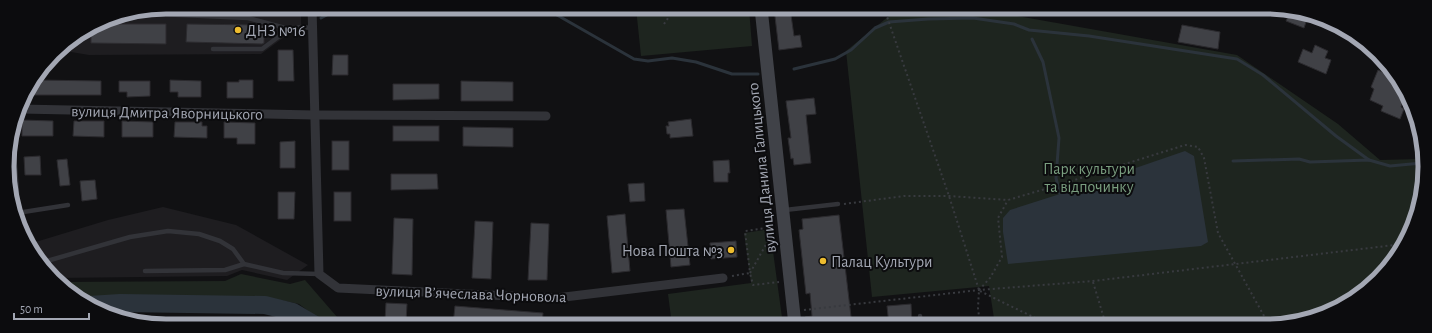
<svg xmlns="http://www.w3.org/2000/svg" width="1432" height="333" font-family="'Alegreya Sans',sans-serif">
  <rect width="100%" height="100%" fill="#111113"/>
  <g fill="#1e1d20">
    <polygon points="166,7 301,7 301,33 287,35 261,54 89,55 59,50 61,47 106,19"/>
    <polygon points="163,207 236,225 308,265 287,280 242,270 227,276 56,278 40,264 29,244 108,220"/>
  </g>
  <g fill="#1e251f">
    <polygon points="636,8 749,8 752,46 641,56"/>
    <polygon points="1006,14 1237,55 1338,124 1380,160 1422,159 1424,188 1408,237 1378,279 1336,310 1286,325 995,325 989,286 872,297 846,51 889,16"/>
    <polygon points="770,229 783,325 672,325 668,294 751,283 744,233"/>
    <polygon points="241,274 290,284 305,280 344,325 327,325 299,304 266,297 121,296 80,299 60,282 225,281"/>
  </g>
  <polygon fill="#2b333b" points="1185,151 1194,156 1208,242 1201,246 1008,264 1003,232 1003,218 1010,210 1060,194"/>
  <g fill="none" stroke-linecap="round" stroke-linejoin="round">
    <g stroke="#2b333b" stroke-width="3">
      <polyline points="543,7 634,59 648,61 672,58 696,62 732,74 758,74"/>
      <polyline points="321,18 342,7"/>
      <polyline points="1032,39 1043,62 1059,138 1056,178 1060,194"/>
      <polyline points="794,69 835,59 851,50 875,28 889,22 928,19 973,18 1014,24 1029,30 1089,36 1237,59 1263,75 1336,136 1369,160"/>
      <polyline points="1233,161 1299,159 1310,162 1369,160 1390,166 1422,163"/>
    </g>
    <polyline stroke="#2b333b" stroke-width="18" points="89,305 120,303 265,305 293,312 315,325"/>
  </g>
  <g fill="#404146" stroke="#2c2b2f">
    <polygon points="774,8 790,8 794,36 800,35 802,47 779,50"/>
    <polygon points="1291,10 1308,16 1304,28 1286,21"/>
    <polygon points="98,24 166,24 166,44 91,43 91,28"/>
    <polygon points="187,24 261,25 264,26 264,43 262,44 186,42"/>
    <polygon points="1182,25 1220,32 1218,49 1178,42"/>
    <polygon points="1315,45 1328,51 1325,58 1331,60 1326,74 1298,62 1303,49 1312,53"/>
    <polygon points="278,50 293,50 294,81 278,81"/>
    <polygon points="333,55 348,55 348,75 332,75"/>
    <polygon points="1378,70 1396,78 1405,96 1401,107 1404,109 1400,119 1381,111 1383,106 1370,100 1374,89 1371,87"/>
    <polygon points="36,80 101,81 101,95 24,95"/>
    <polygon points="170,80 201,81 201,97 178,97 178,92 170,92"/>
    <polygon points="239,80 253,80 253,98 227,98 227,82 239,82"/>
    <polygon points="119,81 150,81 150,96 127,97 127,92 119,92"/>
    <polygon points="461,81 513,82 513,101 461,101"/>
    <polygon points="393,84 439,84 439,99 393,100"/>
    <polygon points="814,98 816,114 806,115 811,163 794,165 793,158 791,159 788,138 791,138 786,101"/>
    <polygon points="691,119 693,136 670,138 670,134 667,134 666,126 669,126 668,122"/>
    <polygon points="22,120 53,121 53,136 22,136"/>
    <polygon points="74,121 104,121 104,137 73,136"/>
    <polygon points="122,121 153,122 153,137 122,137"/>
    <polygon points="175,122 202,122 202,126 207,126 207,138 174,137"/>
    <polygon points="224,122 255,123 255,144 237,144 237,138 224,138"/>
    <rect x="393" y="126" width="46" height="15"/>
    <polygon points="463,127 513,128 513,147 463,146"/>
    <polygon points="295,141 295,168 280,168 280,142"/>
    <rect x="332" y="141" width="17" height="29"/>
    <polygon points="40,156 41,175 25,175 24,157"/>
    <polygon points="67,159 70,185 60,186 57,160"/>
    <polygon points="729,160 730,173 728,173 728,182 714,182 713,161"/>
    <polygon points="391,174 437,174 438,189 391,190"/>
    <polygon points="95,180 97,199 82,201 80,181"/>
    <polygon points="644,183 645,201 630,202 628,184"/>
    <polygon points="278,192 295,192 294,219 278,219"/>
    <rect x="334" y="192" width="17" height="29"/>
    <polygon points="684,209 690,265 671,267 666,210"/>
    <polygon points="625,214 630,271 612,273 607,216"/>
    <polygon points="839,215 852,325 806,325 805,317 812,316 810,293 806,294 799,230 803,229 802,219"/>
    <polygon points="394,218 413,219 412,275 392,274"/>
    <polygon points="475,221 493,222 491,279 472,278"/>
    <polygon points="531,223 549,224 547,280 528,280"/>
    <polygon points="736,241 737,257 711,259 710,243"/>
    <polygon points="386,303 407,304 406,322 385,321"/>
    <polygon points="911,304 912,325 889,325 887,306"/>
    <polygon points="455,306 543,313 542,325 453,325"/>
  </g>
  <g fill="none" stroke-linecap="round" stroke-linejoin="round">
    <g stroke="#383a3f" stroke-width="2" stroke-dasharray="2 3" stroke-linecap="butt">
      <polyline points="884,8 949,196 979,290 978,308 980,325"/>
      <polyline points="664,24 675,8"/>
      <polyline points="844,204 904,196 949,196 1008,200 1062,184 1185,145 1198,147 1204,158 1218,233 1269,325"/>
      <polyline points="773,232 750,273 745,231 774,227"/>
      <polyline points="732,276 750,273 753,285 779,282"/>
      <polyline points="1093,282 1106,325"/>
      <polyline points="979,290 990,278 1002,257 998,218 1008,200"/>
      <polyline points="980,291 1000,301 1050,325"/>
      <polyline points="804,310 979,290 1093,281 1403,244"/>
    </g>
    <g stroke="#323338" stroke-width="4.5">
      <polyline points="135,13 248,18 289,29 301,27 312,28"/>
      <polyline points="213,49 262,49 289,29"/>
      <polyline points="785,210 838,204"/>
      <polyline points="17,213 68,205"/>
      <polyline points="40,263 130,237 168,231 199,234 220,241 233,249 244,264 283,273 319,274"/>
      <polyline points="145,271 225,270 244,264"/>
      <polyline points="920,316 921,325"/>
    </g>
    <g stroke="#323338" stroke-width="9">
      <polyline points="312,7 319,274 338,288 556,298 723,278"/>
      <polyline points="20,109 314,115 546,116"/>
      <polyline points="11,144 17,221"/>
    </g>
    <polyline stroke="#404248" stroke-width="13" points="761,8 795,325"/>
  </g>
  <g fill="#edbc2f" stroke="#0c0c0e" stroke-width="1.5">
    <circle cx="238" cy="30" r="4"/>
    <circle cx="731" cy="250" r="4"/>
    <circle cx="823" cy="261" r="4"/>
  </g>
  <g text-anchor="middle" stroke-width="4" stroke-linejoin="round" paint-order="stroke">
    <g font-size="16" fill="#a3a7b3" stroke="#0c0c0e" text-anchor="start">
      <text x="246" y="36">ДНЗ №16</text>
      <text x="723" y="256" text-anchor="end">Нова Пошта №3</text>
      <text x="831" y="267">Палац Культури</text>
    </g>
    <g font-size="16" fill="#a3a7b3" stroke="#0c0c0e">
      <text transform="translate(167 112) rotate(1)" y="6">вулиця Дмитра Яворницького</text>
      <text transform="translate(761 168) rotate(-96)" y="6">вулиця Данила Галицького</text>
      <text transform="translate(471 293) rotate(2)" y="6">вулиця Вʼячеслава Чорновола</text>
    </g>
    <g font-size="16" fill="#7a9e7f" stroke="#0c0c0e">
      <text x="1089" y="174">Парк культури<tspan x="1089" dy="18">та відпочинку</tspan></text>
    </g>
  </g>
  <path d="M0 0H1432V333H0ZM166 14H1266A152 152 0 0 1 1418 166V167A152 152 0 0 1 1266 319H166A152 152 0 0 1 14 167V166A152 152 0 0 1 166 14Z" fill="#0c0c0e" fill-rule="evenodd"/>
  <path fill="none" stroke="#a3a7b3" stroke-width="5" d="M166 14H1266A152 152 0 0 1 1418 166V167A152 152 0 0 1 1266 319H166A152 152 0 0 1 14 167V166A152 152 0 0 1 166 14Z"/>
  <path d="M14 313v6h75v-6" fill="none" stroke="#a3a7b3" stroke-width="2"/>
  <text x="20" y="313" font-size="12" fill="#a3a7b3" stroke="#0c0c0e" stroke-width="3" paint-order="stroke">50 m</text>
</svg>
